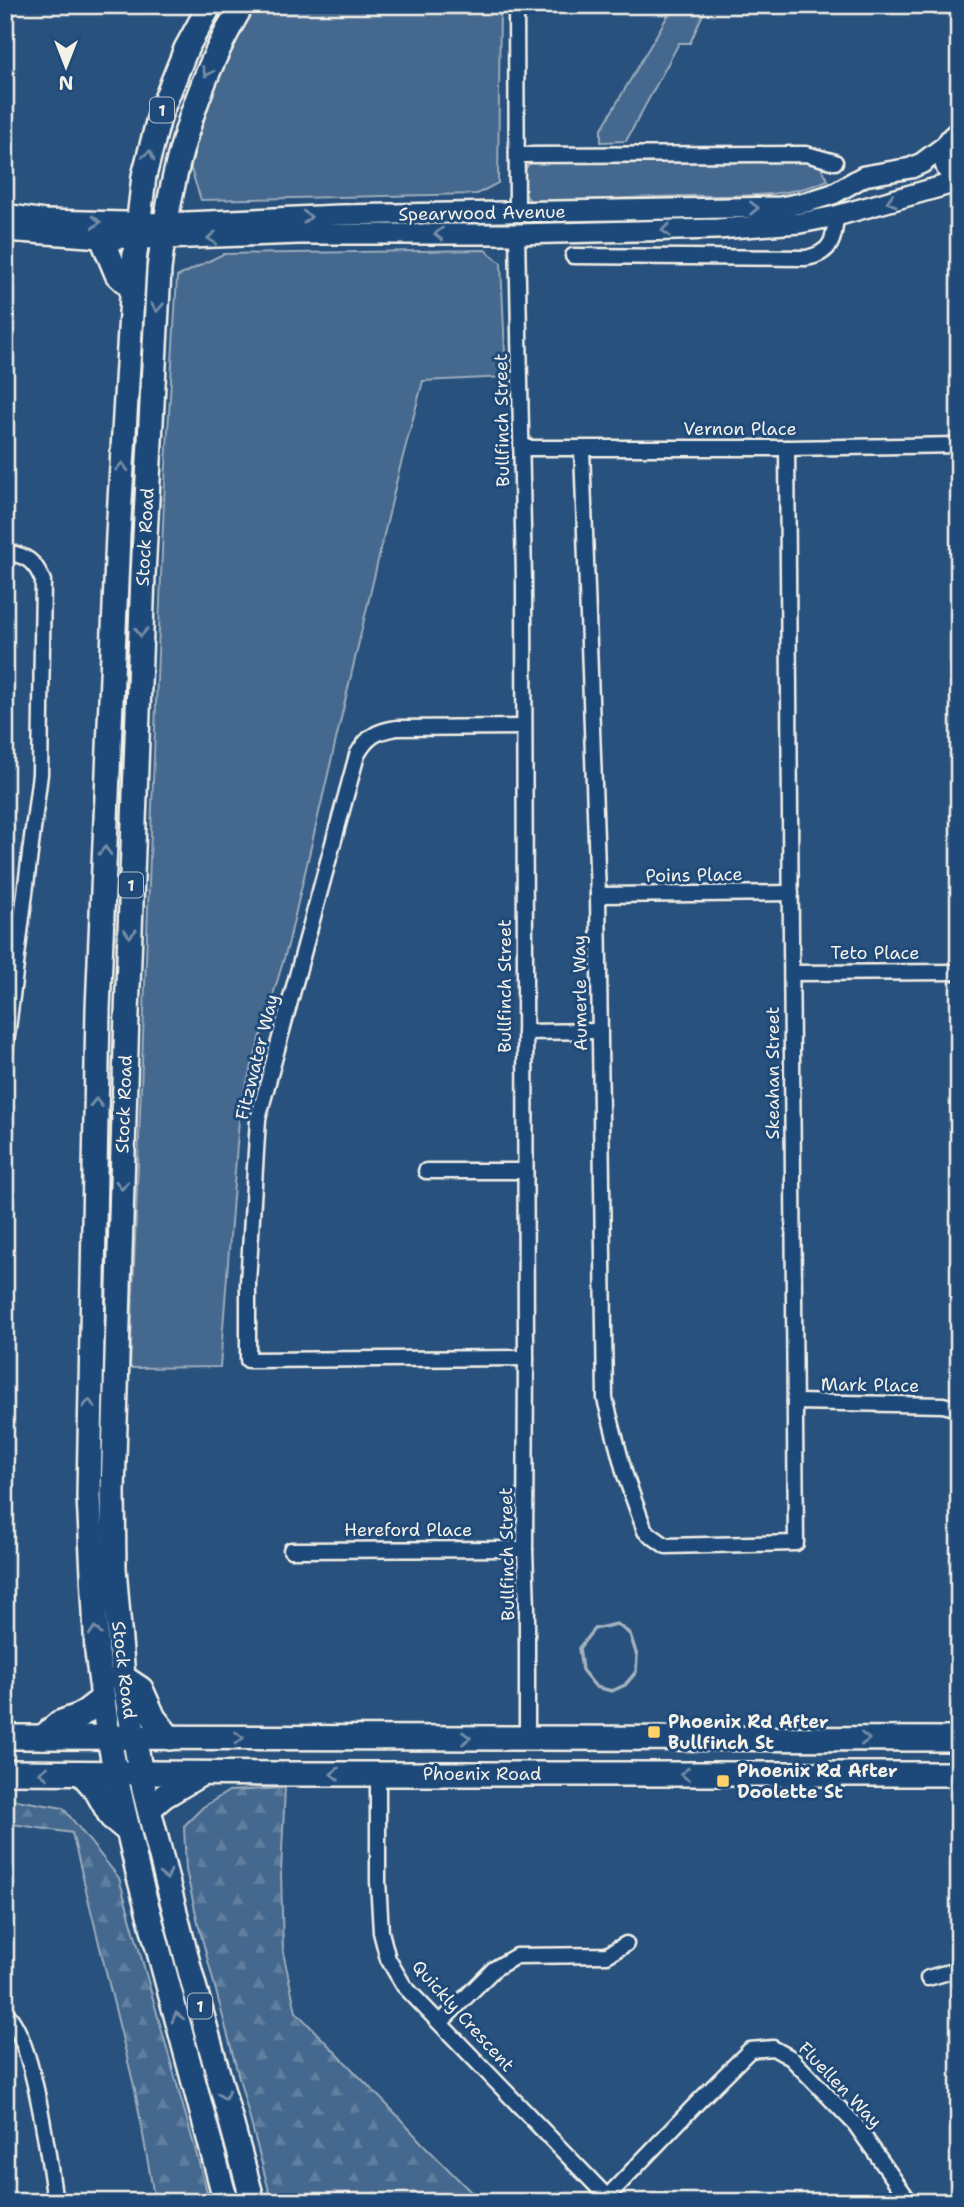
<svg xmlns="http://www.w3.org/2000/svg" width="964" height="2207" font-family="'Shantell Sans',sans-serif">
  <defs>
    <pattern id="forest-firs" width="22" height="20" patternUnits="userSpaceOnUse" patternTransform="scale(1.75)"><rect width="22" height="20" fill="#45688e"/><path d="M5 1l3.5 6h-7zM16 11l3.5 6h-7z" fill="#607e9e"/></pattern>
  </defs>
  <rect width="100%" height="100%" fill="#28517e"/>
  <filter id="ink" filterUnits="userSpaceOnUse"><feTurbulence type="fractalNoise" baseFrequency=".0143" numOctaves="2"/><feDisplacementMap in="SourceGraphic" scale="14" xChannelSelector="R" yChannelSelector="G"/><feConvolveMatrix kernelMatrix="1 2 1 2 8 2 1 2 1" color-interpolation-filters="sRGB"/></filter>
  <g filter="url(#ink)">
    <g fill="#45688e" stroke="#9cacbb" stroke-width="2">
      <polygon points="251,5 500,5 498,183 477,194 201,200 190,166 211,92"/>
      <polygon points="674,5 707,5 690,43 679,43 626,141 601,142 601,130"/>
      <path d="M805,159L820,165L828,180C784,200 729,195 681,196C631,198 581,200 531,202L522,190L523,174L529,163L539,160Z"/>
      <polygon points="485,250 501,263 506,377 423,381 398,475 288,945 240,1106 220,1367 130,1368 164,500 177,277 223,254"/>
    </g>
    <g fill="url(#forest-firs)" stroke="#9cacbb" stroke-width="2">
      <polygon points="285,1788 281,1872 283,1952 296,2012 394,2112 422,2143 481,2202 272,2202 198,1923 186,1870 184,1826 203,1807 229,1791"/>
      <polygon points="5,1798 63,1808 119,1878 210,2202 155,2202 135,2090 72,1833 5,1823"/>
    </g>
    <g fill="none" stroke-linecap="round" stroke-linejoin="round">
      <polygon stroke="#a4b2be" stroke-width="3.5" points="617,1624 630,1634 637,1656 636,1672 625,1685 612,1691 596,1687 582,1670 579,1648 594,1629"/>
      <defs>
        <g id="minor">
          <polyline points="516,5 517,213"/>
          <polyline points="517,155 806,154 835,162"/>
          <polyline points="517,234 524,578 526,1358 525,1549 527,1608 527,1739"/>
          <path d="M573,256L806,258C832,253 834,240 836,216"/>
          <polyline points="522,448 787,448 959,445"/>
          <polyline points="582,449 598,895 605,1399 625,1475 645,1531 666,1546 796,1543 787,448"/>
          <path d="M5,552C26,555 35,561 43,581L40,774L5,1052"/>
          <path d="M523,727L397,728C376,731 367,737 357,755L258,1119L248,1283V1360L526,1358"/>
          <polyline points="598,895 791,893"/>
          <polyline points="792,973 959,972"/>
          <polyline points="525,1032 600,1031"/>
          <polyline points="426,1171 525,1171"/>
          <polyline points="795,1402 943,1405 959,1409"/>
          <polyline points="291,1550 525,1549"/>
          <polyline points="378,1774 378,1881 381,1932 388,1959 404,1986 612,2202"/>
          <polyline points="928,1978 959,1969"/>
          <path d="M5,2012C34,2037 49,2161 55,2202"/>
          <polyline points="440,2023 494,1969 516,1956 607,1955 626,1944"/>
          <polyline points="607,2197 697,2103 750,2050 773,2048 791,2058 855,2124 910,2202"/>
        </g>
        <g id="secondary">
          <path d="M959,131C938,144 940,169 959,183"/>
          <polyline points="5,214 45,220 165,223 339,215 780,207 807,202 833,194 864,176 911,168 922,163 945,146"/>
          <polyline points="5,231 102,238 163,239 300,234 517,234 717,229 800,223 836,216 957,182"/>
        </g>
        <g id="primary">
          <polyline points="5,1737 959,1739"/>
          <polyline points="5,1772 289,1774 959,1774"/>
        </g>
        <g id="trunk">
          <polyline points="210,5 186,49 160,114 144,176 134,262 118,535 98,1009 89,1496 97,1652 106,1722 118,1786 139,1877 226,2202"/>
          <path d="M242,5C193,87 170,176 159,270L143,575L127,1014L113,1492L114,1568L123,1677L144,1790L190,1971L253,2202"/>
          <polyline points="102,238 117,274 132,288"/>
          <polyline points="123,1677 141,1689 154,1718 170,1738"/>
          <polyline points="43,1737 59,1723 81,1715 102,1699"/>
          <polyline points="82,1774 96,1790 111,1817 128,1831"/>
          <polyline points="149,1809 164,1796 201,1774"/>
        </g>
      </defs>
      <use href="#minor" stroke="#f4f1e8" stroke-width="19"/>
      <use href="#secondary" stroke="#f4f1e8" stroke-width="24"/>
      <use href="#primary" stroke="#f4f1e8" stroke-width="28"/>
      <use href="#trunk" stroke="#f4f1e8" stroke-width="28"/>
      <use href="#minor" stroke="#1f4a7a" stroke-width="14"/>
      <use href="#secondary" stroke="#1f4a7a" stroke-width="19"/>
      <use href="#primary" stroke="#1f4a7a" stroke-width="23"/>
      <use href="#trunk" stroke="#1f4a7a" stroke-width="23"/>
    </g>
    <defs><path id="oneway-chevron" d="M-2-3.5L2.5 0L-2 3.5" fill="none" stroke-width="1.6" stroke-linecap="round" stroke-linejoin="round" transform="scale(1.75)"/></defs>
    <g stroke="#748da6">
      <use href="#oneway-chevron" transform="translate(207 72) rotate(113)"/>
      <use href="#oneway-chevron" transform="translate(149 155) rotate(-76)"/>
      <use href="#oneway-chevron" transform="translate(891 201) rotate(164)"/>
      <use href="#oneway-chevron" transform="translate(754 208) rotate(-1)"/>
      <use href="#oneway-chevron" transform="translate(307 217) rotate(-2)"/>
      <use href="#oneway-chevron" transform="translate(96 222) rotate(1)"/>
      <use href="#oneway-chevron" transform="translate(666 230) rotate(179)"/>
      <use href="#oneway-chevron" transform="translate(439 234) rotate(180)"/>
      <use href="#oneway-chevron" transform="translate(212 238) rotate(178)"/>
      <use href="#oneway-chevron" transform="translate(157 307) rotate(93)"/>
      <use href="#oneway-chevron" transform="translate(122 467) rotate(-87)"/>
      <use href="#oneway-chevron" transform="translate(141 632) rotate(92)"/>
      <use href="#oneway-chevron" transform="translate(105 851) rotate(-88)"/>
      <use href="#oneway-chevron" transform="translate(130 933) rotate(92)"/>
      <use href="#oneway-chevron" transform="translate(96 1103) rotate(-89)"/>
      <use href="#oneway-chevron" transform="translate(122 1185) rotate(92)"/>
      <use href="#oneway-chevron" transform="translate(89 1404) rotate(-89)"/>
      <use href="#oneway-chevron" transform="translate(95 1631) rotate(-94)"/>
      <use href="#oneway-chevron" transform="translate(239 1738)"/>
      <use href="#oneway-chevron" transform="translate(466 1738)"/>
      <use href="#oneway-chevron" transform="translate(865 1739)"/>
      <use href="#oneway-chevron" transform="translate(44 1773) rotate(-179)"/>
      <use href="#oneway-chevron" transform="translate(335 1774) rotate(180)"/>
      <use href="#oneway-chevron" transform="translate(685 1774) rotate(180)"/>
      <use href="#oneway-chevron" transform="translate(166 1875) rotate(76)"/>
      <use href="#oneway-chevron" transform="translate(177 2017) rotate(-105)"/>
      <use href="#oneway-chevron" transform="translate(224 2095) rotate(75)"/>
    </g>
  </g>
  <g fill="#ffd166" stroke="#1f4a7a" stroke-width="2.5">
    <rect x="647" y="1725" width="14" height="14" rx="3.5"/>
    <rect x="716" y="1774" width="14" height="14" rx="3.5"/>
  </g>
  <g text-anchor="middle" stroke-width="6" stroke-linejoin="round" paint-order="stroke">
    <g fill="#1f4a7a" stroke="#b4bfc7" stroke-width="2">
      <rect x="150" y="97.5" width="24" height="25" rx="5"/>
      <rect x="119" y="872.5" width="24" height="25" rx="5"/>
      <rect x="188" y="1993.5" width="24" height="25" rx="5"/>
    </g>
    <g font-size="16" font-weight="bold" fill="#f4f1e8">
      <text x="162" y="116">1</text>
      <text x="131" y="891">1</text>
      <text x="200" y="2012">1</text>
    </g>
    <g font-size="18" fill="#f4f1e8" stroke="#1f4a7a">
      <text transform="translate(482 213) rotate(-1)" y="6">Spearwood Avenue</text>
      <text transform="translate(502 420) rotate(-91)" y="6">Bullfinch Street</text>
      <text x="740" y="435">Vernon Place</text>
      <text transform="translate(145 537) rotate(-87)" y="6">Stock Road</text>
      <text transform="translate(694 875) rotate(-1)" y="6">Poins Place</text>
      <text x="875" y="959">Teto Place</text>
      <text transform="translate(505 986) rotate(-90)" y="6">Bullfinch Street</text>
      <text transform="translate(580 993) rotate(-91)" y="6">Aumerle Way</text>
      <text transform="translate(257 1057) rotate(-76)" y="6">Fitzwater Way</text>
      <text transform="translate(773 1073) rotate(-90)" y="6">Skeahan Street</text>
      <text transform="translate(124 1104) rotate(-88)" y="6">Stock Road</text>
      <text transform="translate(870 1385) rotate(1)" y="6">Mark Place</text>
      <text x="408" y="1536">Hereford Place</text>
      <text transform="translate(507 1554) rotate(-91)" y="6">Bullfinch Street</text>
      <text transform="translate(124 1670) rotate(83)" y="6">Stock Road</text>
      <text x="482" y="1780">Phoenix Road</text>
      <text transform="translate(463 2016) rotate(48)" y="6">Quickly Crescent</text>
      <text transform="translate(840 2085) rotate(46)" y="6">Fluellen Way</text>
    </g>
    <g font-size="18" font-weight="bold" fill="#f4f1e8" stroke="#1f4a7a" text-anchor="start">
      <text x="668" y="1728">Phoenix Rd After<tspan x="668" dy="21">Bullfinch St</tspan></text>
      <text x="737" y="1777">Phoenix Rd After<tspan x="737" dy="21">Doolette St</tspan></text>
    </g>
  </g>
  <rect width="964" height="2207" fill="none" stroke="#1f4a7a" stroke-width="28"/>
  <rect x="14" y="14" width="936" height="2179" fill="none" stroke="#f4f1e8" stroke-width="2.5" filter="url(#ink)"/>
  <g transform="translate(66 66) rotate(180)" stroke="#1f4a7a" stroke-width="5" paint-order="stroke">
  <path d="M0-5L12 26L0 18L-12 26Z" fill="#f4f1e8"/>
  <text y="-10" font-size="19" font-weight="bold" text-anchor="middle" fill="#f4f1e8">N</text>
  </g>
</svg>
